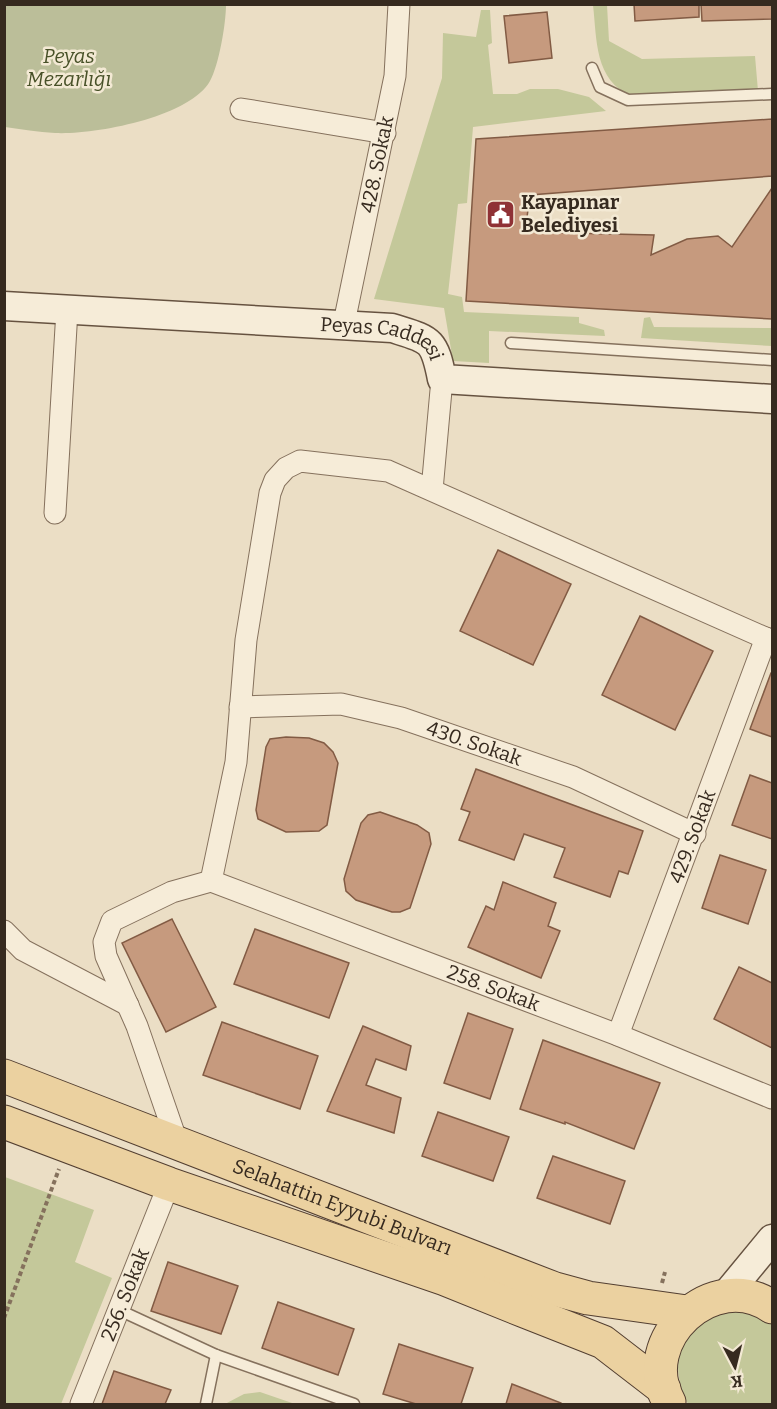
<svg xmlns="http://www.w3.org/2000/svg" width="777" height="1409" font-family="Bitter,serif">
  <rect width="100%" height="100%" fill="#ebdec5"/>
  <g fill="#c4c89a">
    <path d="M593,5H607L609,41L642,59L755,56L758,91L632,96C594,81 597,39 593,5Z"/>
    <polygon points="481,10 490,10 492,43 488,45 493,94 517,94 530,89 558,89 589,97 606,111 473,127 467,203 458,204 448,294 462,297 464,312 579,317 579,323 604,330 605,336 489,331 489,363 453,361 444,308 374,299 442,78 443,33 476,37"/>
    <polygon points="650,317 654,327 772,328 772,346 641,338 644,318"/>
    <polygon points="5,1177 94,1210 75,1262 112,1278 61,1404 5,1404"/>
    <path d="M746,1310L772,1323V1404H688C662,1354 689,1312 746,1310Z"/>
    <polygon points="260,1392 295,1404 225,1404 244,1394"/>
  </g>
  <path fill="#bbbe99" d="M5,4L226,5C226,23 219,65 210,81C190,117 95,135 55,133C38,132 21,129 5,127Z"/>
  <g fill="#c69a7e" stroke="#825b44" stroke-width="1.5">
    <polygon points="634,4 699,4 699,17 635,21"/>
    <polygon points="701,4 772,4 772,19 702,21"/>
    <polygon points="547,12 552,58 509,63 504,16"/>
    <polygon points="772,119 772,176 530,195 525,232 654,235 651,255 687,239 718,236 732,247 772,188 772,319 466,301 476,139"/>
    <polygon points="498,550 571,584 533,665 460,631"/>
    <polygon points="640,616 713,651 675,730 602,695"/>
    <polygon points="771,673 772,673 772,737 750,729"/>
    <polygon points="286,737 309,738 324,743 333,752 338,763 327,825 319,831 286,832 258,819 256,810 266,747 270,739"/>
    <polygon points="476,769 643,831 628,874 619,871 610,897 554,877 565,848 524,834 514,860 459,840 470,812 461,809"/>
    <polygon points="750,775 772,783 772,839 732,825"/>
    <polygon points="380,812 417,825 429,833 431,844 410,908 400,912 392,912 356,900 346,891 344,879 361,823 368,815"/>
    <polygon points="720,855 766,870 748,924 702,908"/>
    <polygon points="503,882 556,903 548,926 560,931 541,978 468,947 486,906 494,910"/>
    <polygon points="172,919 216,1007 166,1032 122,943"/>
    <polygon points="255,929 349,963 329,1018 234,984"/>
    <polygon points="739,967 772,983 772,1048 714,1019"/>
    <polygon points="468,1013 513,1029 490,1099 444,1083"/>
    <polygon points="222,1022 318,1056 300,1109 203,1075"/>
    <polygon points="363,1026 411,1046 406,1070 376,1059 366,1085 401,1098 394,1133 327,1111"/>
    <polygon points="543,1040 660,1083 634,1149 565,1122 565,1124 520,1109"/>
    <polygon points="438,1112 509,1137 493,1181 422,1156"/>
    <polygon points="553,1156 625,1181 610,1224 537,1198"/>
    <polygon points="168,1262 238,1286 221,1334 151,1311"/>
    <polygon points="278,1302 354,1329 338,1375 262,1348"/>
    <polygon points="399,1344 473,1368 461,1404 416,1404 383,1394"/>
    <polygon points="114,1371 171,1390 165,1404 102,1404"/>
    <polygon points="512,1384 561,1403 561,1404 506,1404"/>
  </g>
  <g fill="none" stroke-linecap="round" stroke-linejoin="round">
    <defs>
      <g id="lane">
        <polyline points="592,68 600,87 628,100 772,94"/>
        <polyline points="511,343 772,360"/>
        <polyline points="119,1310 216,1355 354,1404"/>
        <polyline points="206,1404 216,1355"/>
      </g>
      <g id="street">
        <polyline points="241,109 385,133"/>
        <path id="s1" d="M344,323L395,76L399,4"/>
        <polyline points="432,490 442,379"/>
        <polyline points="55,513 67,310"/>
        <path id="s2" d="M240,707L341,704L401,718L573,777L695,834"/>
        <path id="s3" d="M211,881L618,1035L772,1098"/>
        <polyline points="4,931 23,950 128,1005"/>
        <path id="s4" d="M618,1035L766,638"/>
        <polyline points="177,1142 137,1026 106,956 104,942 112,921 172,892 211,881 236,762 246,640 270,493 275,480 286,468 300,461 388,471 772,641"/>
        <path id="s5" d="M81,1404L169,1184"/>
      </g>
      <g id="secondary">
        <path id="s6" d="M4,306L392,328C430,340 434,338 442,379L772,399"/>
        <polyline points="725,1296 772,1239"/>
      </g>
      <g id="primary">
        <path id="s7" d="M4,1076L555,1289L588,1298L687,1312"/>
        <polyline points="4,1122 169,1184 445,1279 527,1312 603,1342 664,1389"/>
        <path d="M669,1402C634,1340 714,1266 772,1307"/>
      </g>
    </defs>
    <use href="#lane" stroke="#85715d" stroke-width="13"/>
    <use href="#street" stroke="#85715d" stroke-width="23"/>
    <use href="#secondary" stroke="#665240" stroke-width="31"/>
    <use href="#primary" stroke="#533f31" stroke-width="35"/>
    <g stroke="#85715d" stroke-width="4" stroke-dasharray="4.5 3" stroke-linecap="butt">
      <polyline points="662,1283 665,1272"/>
      <polyline points="4,1318 59,1169"/>
    </g>
    <use href="#lane" stroke="#f6ecd8" stroke-width="10"/>
    <use href="#street" stroke="#f6ecd8" stroke-width="21"/>
    <use href="#secondary" stroke="#f6ecd8" stroke-width="28"/>
    <use href="#primary" stroke="#ebd1a0" stroke-width="33"/>
  </g>
  <defs>
    <symbol id="civic-square" viewBox="-11 -11 22 22"><rect x="-9" y="-9" width="18" height="18" rx="4" fill="#8f3135" stroke="#f3e9d4"/><path d="M-.6-6.5H3V-4.5H.6V-3L4-1V1h2V6H-6V1h2V-1L-.6-3ZM-1.2 2.5V6h2.4V2.5Z" fill="#fff"/></symbol>
  </defs>
  <g fill-rule="evenodd">
    <use href="#civic-square" x="484" y="198" width="33" height="33"/>
  </g>
  <g text-anchor="middle" stroke-width="5" stroke-linejoin="round" paint-order="stroke">
    <g font-size="20" font-style="italic" fill="#485128" stroke="#f3e9d4">
      <text x="69" y="63">Peyas<tspan x="69" dy="23">Mezarlığı</tspan></text>
    </g>
    <g font-size="20" fill="#362a1f" stroke="#f3e9d4">
      <text dy="7" stroke="none"><textPath href="#s1" startOffset="162">428. Sokak</textPath></text>
      <text dy="7" stroke="none"><textPath href="#s6" startOffset="382">Peyas Caddesi</textPath></text>
      <text dy="7" stroke="none"><textPath href="#s2" startOffset="240">430. Sokak</textPath></text>
      <text dy="7" stroke="none"><textPath href="#s4" startOffset="212">429. Sokak</textPath></text>
      <text dy="7" stroke="none"><textPath href="#s3" startOffset="302">258. Sokak</textPath></text>
      <text dy="7" stroke="none"><textPath href="#s7" startOffset="363">Selahattin Eyyubi Bulvarı</textPath></text>
      <text dy="7" stroke="none"><textPath href="#s5" startOffset="118">256. Sokak</textPath></text>
    </g>
    <g font-size="20" font-weight="bold" fill="#362a1f" stroke="#f3e9d4" text-anchor="start">
      <text x="521" y="209">Kayapınar<tspan x="521" dy="23">Belediyesi</tspan></text>
    </g>
  </g>
  <rect width="777" height="1409" fill="none" stroke="#362a1f" stroke-width="12"/>
  <g transform="translate(735 1367) rotate(173)" stroke="#f3e9d4" stroke-width="4.5" paint-order="stroke">
  <path d="M0-4.5L10 22L0 15L-10 22Z" fill="#362a1f"/>
  <text y="-9" font-size="16" font-weight="bold" text-anchor="middle" fill="#362a1f">K</text>
  </g>
</svg>
